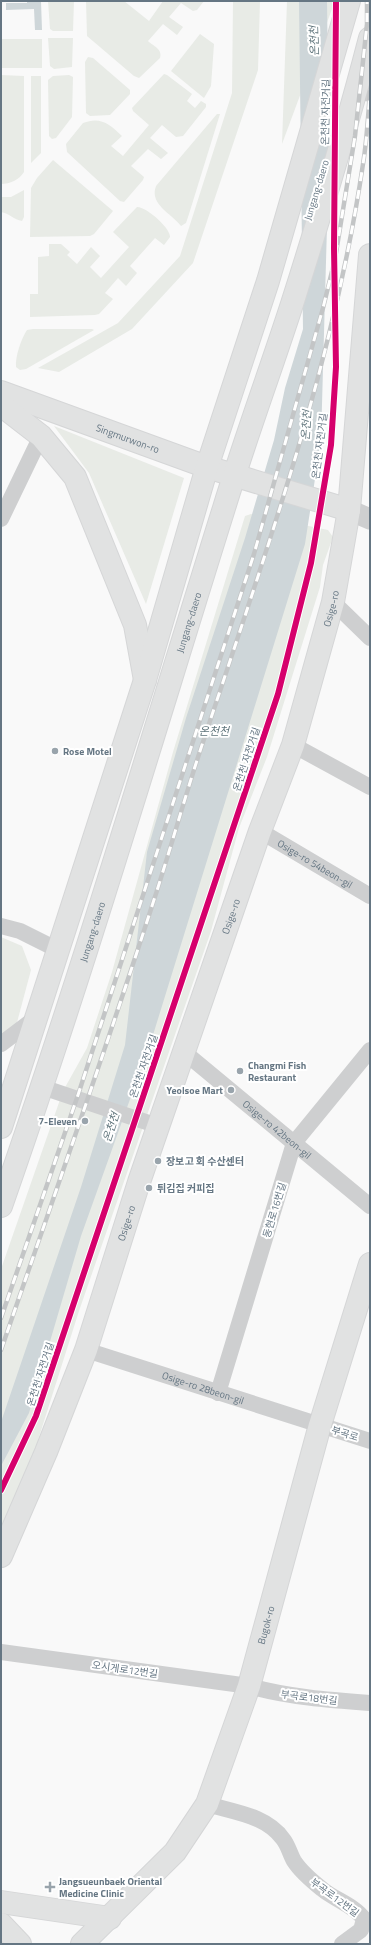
<svg xmlns="http://www.w3.org/2000/svg" width="371" height="1945" font-family="'Titillium Web','Noto Sans KR',sans-serif">
  <rect width="100%" height="100%" fill="#f9f9f9"/>
  <g fill="#e8ebe6">
    <polygon points="48,1 74,1 73,31 53,31 50,29"/>
    <path d="M86,1H124L149,21L163,1H204L197,10L193,11L181,3L169,17L183,27L177,35L163,24L148,41C153,46 163,49 160,58L139,78L134,76L87,36Z"/>
    <polygon points="233,1 260,1 258,70 193,263 132,329 59,372 38,368 118,323 180,256 232,93"/>
    <polygon points="287,1 335,1 282,144"/>
    <polygon points="200,34 214,44 211,86 204,98 171,71"/>
    <polygon points="48,38 73,38 72,67 54,69 50,66"/>
    <rect x="1" y="39" width="41" height="29"/>
    <polygon points="88,57 93,58 130,90 130,94 110,115 90,116 86,113 85,62"/>
    <path d="M164,74L167,75L192,94L187,101L195,108L201,101L206,104V107L183,136L176,137L162,125L150,138L168,153L161,159L148,149L131,166L144,177L143,180L124,202L120,201L67,152L66,144L83,123C100,116 110,124 122,136L111,146L123,156L149,125L133,111L132,108Z"/>
    <path d="M1,75L24,76V172C19,180 10,184 1,184Z"/>
    <polygon points="69,75 73,77 72,117 56,138 52,139 49,136 48,80 53,76"/>
    <polygon points="31,76 41,76 41,153 31,163"/>
    <path d="M217,114H220L189,214L186,223L181,226C171,213 149,204 156,186Z"/>
    <polygon points="53,160 113,211 94,234 90,236 30,237 31,188 37,178"/>
    <path d="M24,190V217L22,221C14,220 9,213 1,212V197H11Z"/>
    <path d="M137,207C145,206 171,228 170,237L164,245L155,238L130,266L137,273L126,286L118,278L105,293L113,299L99,314L95,315L30,317V294H38V257L49,256V244H61L70,252L67,255L77,264L91,247L100,256L90,267L101,278L129,247L113,232Z"/>
    <path d="M33,329H92L94,330L26,369L20,370L16,367C15,357 21,339 27,330Z"/>
    <polygon points="54,426 184,478 146,604 89,473"/>
    <polygon points="251,514 328,530 333,537 323,565 320,587 267,757 239,828 211,931 79,1311 38,1440 37,1449 1,1528 1,1269 63,1091 87,1048 112,972 173,752 245,516"/>
    <polygon points="1,937 22,946 31,970 15,1030 1,1039"/>
  </g>
  <g fill="#ced6d9">
    <polygon points="27,1 41,1 42,30 35,30 34,9 6,10 6,3 27,3"/>
    <polygon points="299,1 327,1 329,155 321,440 305,544 153,1035 81,1236 29,1413 1,1466 1,1422 81,1187 125,1045 147,852 186,718 245,538 274,440 285,388 303,329"/>
  </g>
  <g fill="none" stroke-linecap="round" stroke-linejoin="round">
    <defs>
      <g id="secondary">
        <path id="s4" d="M1,392L207,467L349,510"/>
        <polyline points="1,405 41,436 75,477 135,625 145,680"/>
        <path id="s5" d="M1,1556L46,1452L86,1350L139,1182L260,831L293,745L333,602L349,510L370,255"/>
        <polyline points="1,1902 110,1918"/>
        <polyline points="1,1924 20,1944"/>
        <path id="s6" d="M82,1944L175,1852L207,1804L249,1686L320,1425L370,1264"/>
      </g>
      <g id="primary">
        <polyline points="1,1127 145,680 207,467 268,281 349,1"/>
        <path id="s7" d="M1,1206C82,975 151,741 224,508C245,439 270,372 292,304C320,216 347,127 370,38"/>
      </g>
    </defs>
    <use href="#secondary" stroke="#d5d6d7" stroke-width="24"/>
    <use href="#primary" stroke="#d5d6d7" stroke-width="24"/>
    <g stroke="#cecfd0" stroke-width="16">
      <polyline points="356,91 370,94"/>
      <polyline points="1,519 41,436"/>
      <polyline points="333,602 370,638"/>
      <polyline points="293,745 370,787"/>
      <path id="s1" d="M260,831L370,896"/>
      <polyline points="1,926 20,931 58,950"/>
      <polyline points="1,1044 38,1016"/>
      <path id="s2" d="M184,1052L370,1206"/>
      <polyline points="42,1087 158,1126"/>
      <path id="s3" d="M86,1350L370,1441"/>
      <polyline points="218,1393 294,1143 370,1050"/>
      <path d="M1,1652L249,1686C288,1697 329,1700 370,1703"/>
      <path d="M207,1804C233,1812 266,1815 283,1839C288,1845 290,1854 294,1861C301,1872 312,1881 322,1889C335,1900 354,1905 364,1919L361,1930L342,1944"/>
    </g>
    <polyline stroke="#cecfd0" stroke-width="21" points="349,510 370,519"/>
    <use href="#secondary" stroke="#e1e2e2" stroke-width="22"/>
    <use href="#primary" stroke="#e1e2e2" stroke-width="22"/>
    <defs>
      <g id="rail">
        <polyline points="1,1318 78,1095 254,554 323,308 335,259 355,136 367,24 367,1"/>
        <path d="M1,1350C52,1202 104,1055 152,906C170,851 185,796 203,742C266,552 334,362 363,164C367,140 368,116 370,92"/>
      </g>
    </defs>
    <use href="#rail" stroke="#c3c5c6" stroke-width="4.5"/>
    <use href="#rail" stroke="#fff" stroke-width="3" stroke-dasharray="9" stroke-linecap="butt"/>
    <defs>
      <polyline id="cycleway" points="1,1490 36,1416 278,694 311,563 331,445 336,367 334,248 336,1"/>
    </defs>
    <use href="#cycleway" stroke="#fff" stroke-width="8"/>
    <use href="#cycleway" stroke="#d6006c" stroke-width="6"/>
  </g>
  <g fill="#99a4ac" stroke="#fff" stroke-width="1.5">
    <circle cx="55" cy="751" r="4"/>
    <circle cx="240" cy="1071" r="4"/>
    <circle cx="231" cy="1090" r="4"/>
    <circle cx="85" cy="1121" r="4"/>
    <circle cx="158" cy="1161" r="4"/>
    <circle cx="149" cy="1188" r="4"/>
    <path d="M48 1881h4v4h4v4h-4v4h-4v-4h-4v-4h4z"/>
  </g>
  <g text-anchor="middle" stroke-width="4" stroke-linejoin="round" paint-order="stroke">
    <g font-size="10" fill="#657683" stroke="#fff">
      <text transform="translate(325 112) rotate(-89)" y="4">온천천 자전거길</text>
      <text transform="translate(316 190) rotate(-73)" y="4">Jungang-daero</text>
      <text dy="4" stroke="none"><textPath href="#s4" startOffset="135">Singmurwon-ro</textPath></text>
      <text transform="translate(319 446) rotate(-83)" y="4">온천천 자전거길</text>
      <text dy="4" stroke="none"><textPath href="#s5" startOffset="1004">Osige-ro</textPath></text>
      <text dy="4" stroke="none"><textPath href="#s7" startOffset="613">Jungang-daero</textPath></text>
      <text transform="translate(246 759) rotate(-72)" y="4">온천천 자전거길</text>
      <text dy="4" stroke="none"><textPath href="#s1" startOffset="64">Osige-ro 54beon-gil</textPath></text>
      <text dy="4" stroke="none"><textPath href="#s5" startOffset="680">Osige-ro</textPath></text>
      <text dy="4" stroke="none"><textPath href="#s7" startOffset="289">Jungang-daero</textPath></text>
      <text transform="translate(143 1066) rotate(-71)" y="4">온천천 자전거길</text>
      <text dy="4" stroke="none"><textPath href="#s2" startOffset="121">Osige-ro 42beon-gil</textPath></text>
      <text transform="translate(274 1210) rotate(-73)" y="4">동현로16번길</text>
      <text dy="4" stroke="none"><textPath href="#s5" startOffset="356">Osige-ro</textPath></text>
      <text transform="translate(40 1374) rotate(-72)" y="4">온천천 자전거길</text>
      <text dy="4" stroke="none"><textPath href="#s3" startOffset="123">Osige-ro 28beon-gil</textPath></text>
      <text transform="translate(345 1433) rotate(17)" y="4">부곡로</text>
      <text dy="4" stroke="none"><textPath href="#s6" startOffset="377">Bugok-ro</textPath></text>
      <text transform="translate(125 1669) rotate(8)" y="4">오시게로12번길</text>
      <text transform="translate(309 1697) rotate(7)" y="4">부곡로18번길</text>
      <text transform="translate(335 1897) rotate(36)" y="4">부곡로12번길</text>
    </g>
    <g font-size="10" font-weight="bold" fill="#657683" stroke="#fff" text-anchor="start">
      <text x="63" y="755">Rose Motel</text>
      <text x="248" y="1069">Changmi Fish<tspan x="248" dy="12">Restaurant</tspan></text>
      <text x="223" y="1094" text-anchor="end">Yeolsoe Mart</text>
      <text x="77" y="1125" text-anchor="end">7-Eleven</text>
      <text x="166" y="1165">장보고 회 수산센터</text>
      <text x="157" y="1192">튀김집 커피집</text>
      <text x="59" y="1885">Jangsueunbaek Oriental<tspan x="59" dy="12">Medicine Clinic</tspan></text>
    </g>
    <g font-size="11" font-style="italic" fill="#60757c" stroke="#fff">
      <text transform="translate(314 41) rotate(-92)" y="4">온천천</text>
      <text transform="translate(306 425) rotate(-86)" y="4">온천천</text>
      <text x="214" y="735">온천천</text>
      <text transform="translate(111 1127) rotate(-72)" y="4">온천천</text>
    </g>
  </g>
  <rect width="371" height="1945" fill="none" stroke="#657683" stroke-width="4"/>
</svg>
